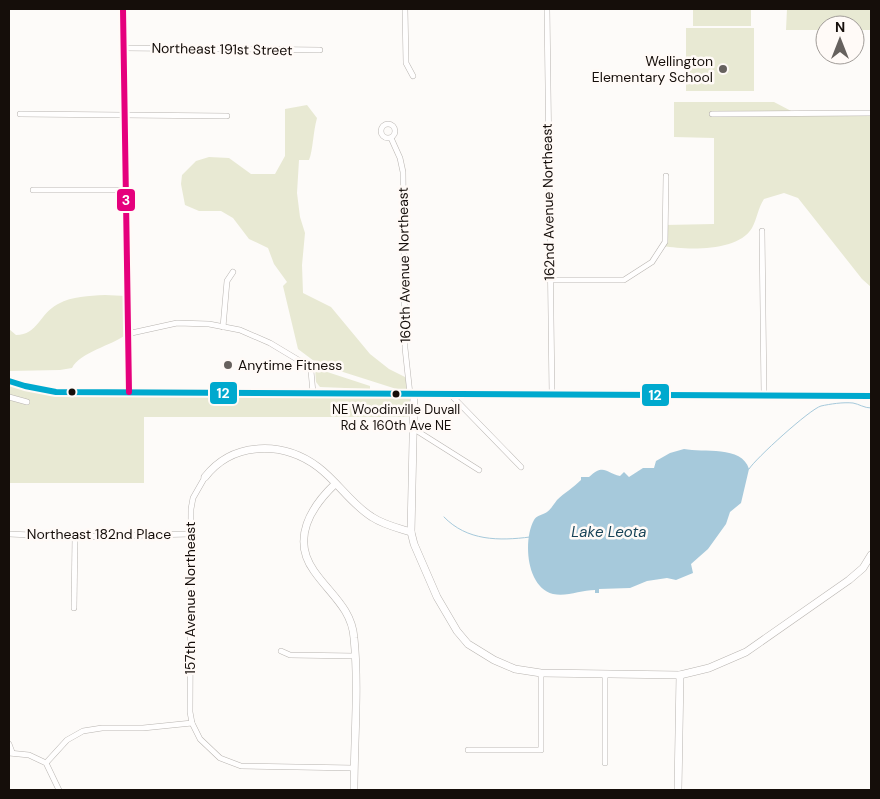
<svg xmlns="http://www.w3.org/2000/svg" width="880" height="799" font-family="'DM Sans',sans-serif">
  <rect width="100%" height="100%" fill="#fdfbf9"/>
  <g fill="#e8e9d3">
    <rect x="693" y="9" width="58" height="17"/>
    <polygon points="787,9 871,9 871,30 855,30 855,25 825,25 825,30 786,30"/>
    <rect x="686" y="28" width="68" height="63"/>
    <path d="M674,102H774L795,113L871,115V287L862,279L798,198L784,193L764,199C758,208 757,219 752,228C738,252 687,250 663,246L665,225L714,224V138L674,137Z"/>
    <path d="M307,105L317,118C313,132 313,150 309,160H299L297,193L300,217L305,233L302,265L303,293L331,307L370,354L389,369L407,378L412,417H144V483H9V381L42,390L409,393L318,364L298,349L283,286L287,282L274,264L268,248L249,239L233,218L221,211H199L185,205L181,184L182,175L196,161L209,157L229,158L251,174H275L285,156V109Z"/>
    <path d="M105,295L126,296L127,334C111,346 80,352 72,368L60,370L9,371V329L16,335C38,335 39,314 58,304C73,296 88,296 105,295Z"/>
    <polygon points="315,368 370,386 370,389 320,387 316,382"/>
  </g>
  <path fill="#a6c9db" d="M684,449C703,453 742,445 749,469L741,503L730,512L726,524L708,549L691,564L693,573L676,580L667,578L647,581L630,588L599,589V593H595V590C581,590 567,597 553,594C526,587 523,540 534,520C537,515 543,515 547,512C551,509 554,504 557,500C564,493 573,488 581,480V477H589C604,463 606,473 620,476L624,472L629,477L643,468H654L656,461L670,453Z"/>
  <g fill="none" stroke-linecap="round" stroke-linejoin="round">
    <g stroke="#a6c9db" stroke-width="1">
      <path d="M749,469C755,459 810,409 821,406C830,404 843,402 853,403C859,404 864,408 871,408"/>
      <path d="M444,517C467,541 499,541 530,537"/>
    </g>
    <defs>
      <g id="street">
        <polyline points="405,9 406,63 413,76"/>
        <polyline points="547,9 552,394"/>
        <polyline points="124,48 320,50"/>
        <polyline points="20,114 227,116"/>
        <polyline points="712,114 871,113"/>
        <circle cx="388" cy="131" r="7"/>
        <polyline points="391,138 400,158 403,172 405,348 410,394"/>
        <polyline points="33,190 125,190"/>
        <polyline points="762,231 764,394"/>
        <polyline points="549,280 624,280 652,262 665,242 666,176"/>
        <polyline points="223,327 227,281 233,272"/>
        <polyline points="127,334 177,323 209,324 240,330 270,343 305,364 311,371 313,393"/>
        <polyline points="450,394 521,467"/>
        <polyline points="9,397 27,402"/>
        <polyline points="414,429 479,470"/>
        <polyline points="205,477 193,498 191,509 190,712 192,723 200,739 220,758 241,766 354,768"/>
        <polyline points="9,534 75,537 190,534"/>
        <polyline points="74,608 75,537"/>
        <polyline points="281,651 290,655 355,656"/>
        <polyline points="605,674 605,763"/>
        <polyline points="9,744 12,752"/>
        <polyline points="468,750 541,750 541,673"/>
        <polyline points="9,753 29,755 46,763 59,790"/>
        <polyline points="46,763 67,740 83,731 102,728 143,728 192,723"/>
      </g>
      <g id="secondary">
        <polyline points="123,9 129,392"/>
        <polyline points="9,381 25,386 56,392 871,396"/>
        <polyline points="414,394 411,532 414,544 437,597 457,631 468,644 494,660 515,669 541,673 680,675 709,668 746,652 849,580 863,568 871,555"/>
        <path d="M205,477C233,441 283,441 318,467C338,482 351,504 372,517C384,525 398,528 411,532"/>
        <path d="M335,484C311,507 291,539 314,571C330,594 352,609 354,638C359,687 354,741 354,790"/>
        <polyline points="678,790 680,675"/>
      </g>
    </defs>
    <use href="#street" stroke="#b8b4b0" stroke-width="6"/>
    <use href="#secondary" stroke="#b8b4b0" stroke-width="8"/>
    <use href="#street" stroke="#fffefe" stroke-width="5"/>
    <use href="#secondary" stroke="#fffefe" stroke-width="7"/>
    <defs>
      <polyline id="bus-1" points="9,381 25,386 56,392 871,396"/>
      <polyline id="bus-2" points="123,9 129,392"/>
    </defs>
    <use href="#bus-1" stroke="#fffaf7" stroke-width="10"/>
    <use href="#bus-2" stroke="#fffaf7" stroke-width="10"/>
    <use href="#bus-1" stroke="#00a9ce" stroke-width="6"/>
    <use href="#bus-2" stroke="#e5007d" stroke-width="6"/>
  </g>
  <g fill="#66615e" stroke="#fffaf7" stroke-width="2">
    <circle cx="723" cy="69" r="5"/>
    <circle cx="228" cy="365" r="5"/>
  </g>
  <g fill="#150e0a" stroke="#fffaf7" stroke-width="2">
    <circle cx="72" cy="392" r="4.5"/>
    <circle cx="396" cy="394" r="4.5"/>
  </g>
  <g text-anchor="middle" stroke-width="5" stroke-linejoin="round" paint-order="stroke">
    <g font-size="13" fill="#150e0a" stroke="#fffaf7">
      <text x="396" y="414">NE Woodinville Duvall<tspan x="396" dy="16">Rd &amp; 160th Ave NE</tspan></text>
    </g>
    <g font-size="14" fill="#150e0a" stroke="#fffaf7">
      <text transform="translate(222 49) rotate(1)" y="5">Northeast 191st Street</text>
      <text transform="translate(548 202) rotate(-91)" y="5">162nd Avenue Northeast</text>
      <text transform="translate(404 265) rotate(-91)" y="5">160th Avenue Northeast</text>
      <text x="99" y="539">Northeast 182nd Place</text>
      <text transform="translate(190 598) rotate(-90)" y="5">157th Avenue Northeast</text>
    </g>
    <g font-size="14" fill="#150e0a" stroke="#fffaf7" text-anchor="end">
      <text x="713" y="66">Wellington<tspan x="713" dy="16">Elementary School</tspan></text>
      <text x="238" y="370" text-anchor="start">Anytime Fitness</text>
    </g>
    <g font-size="15" font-style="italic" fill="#184357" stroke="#fffaf7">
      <text x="609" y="537">Lake Leota</text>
    </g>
  </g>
  <g stroke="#fffaf7" stroke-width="2">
    <rect x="116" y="188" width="20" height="24" rx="5" fill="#e5007d"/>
    <rect x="209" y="381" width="29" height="24" rx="5" fill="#00a9ce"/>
    <rect x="641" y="383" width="29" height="24" rx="5" fill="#00a9ce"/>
  </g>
  <g font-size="14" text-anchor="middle" font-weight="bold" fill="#fff">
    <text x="126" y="205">3</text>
    <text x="223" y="398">12</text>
    <text x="655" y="400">12</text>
  </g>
  <rect width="880" height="799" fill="none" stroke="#150e0a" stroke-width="20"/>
  <g transform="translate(840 40)"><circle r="24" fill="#fffaf7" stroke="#a19c98"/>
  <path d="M0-4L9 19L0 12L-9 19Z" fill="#66615e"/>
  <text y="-8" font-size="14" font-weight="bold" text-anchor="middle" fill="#150e0a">N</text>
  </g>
</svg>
